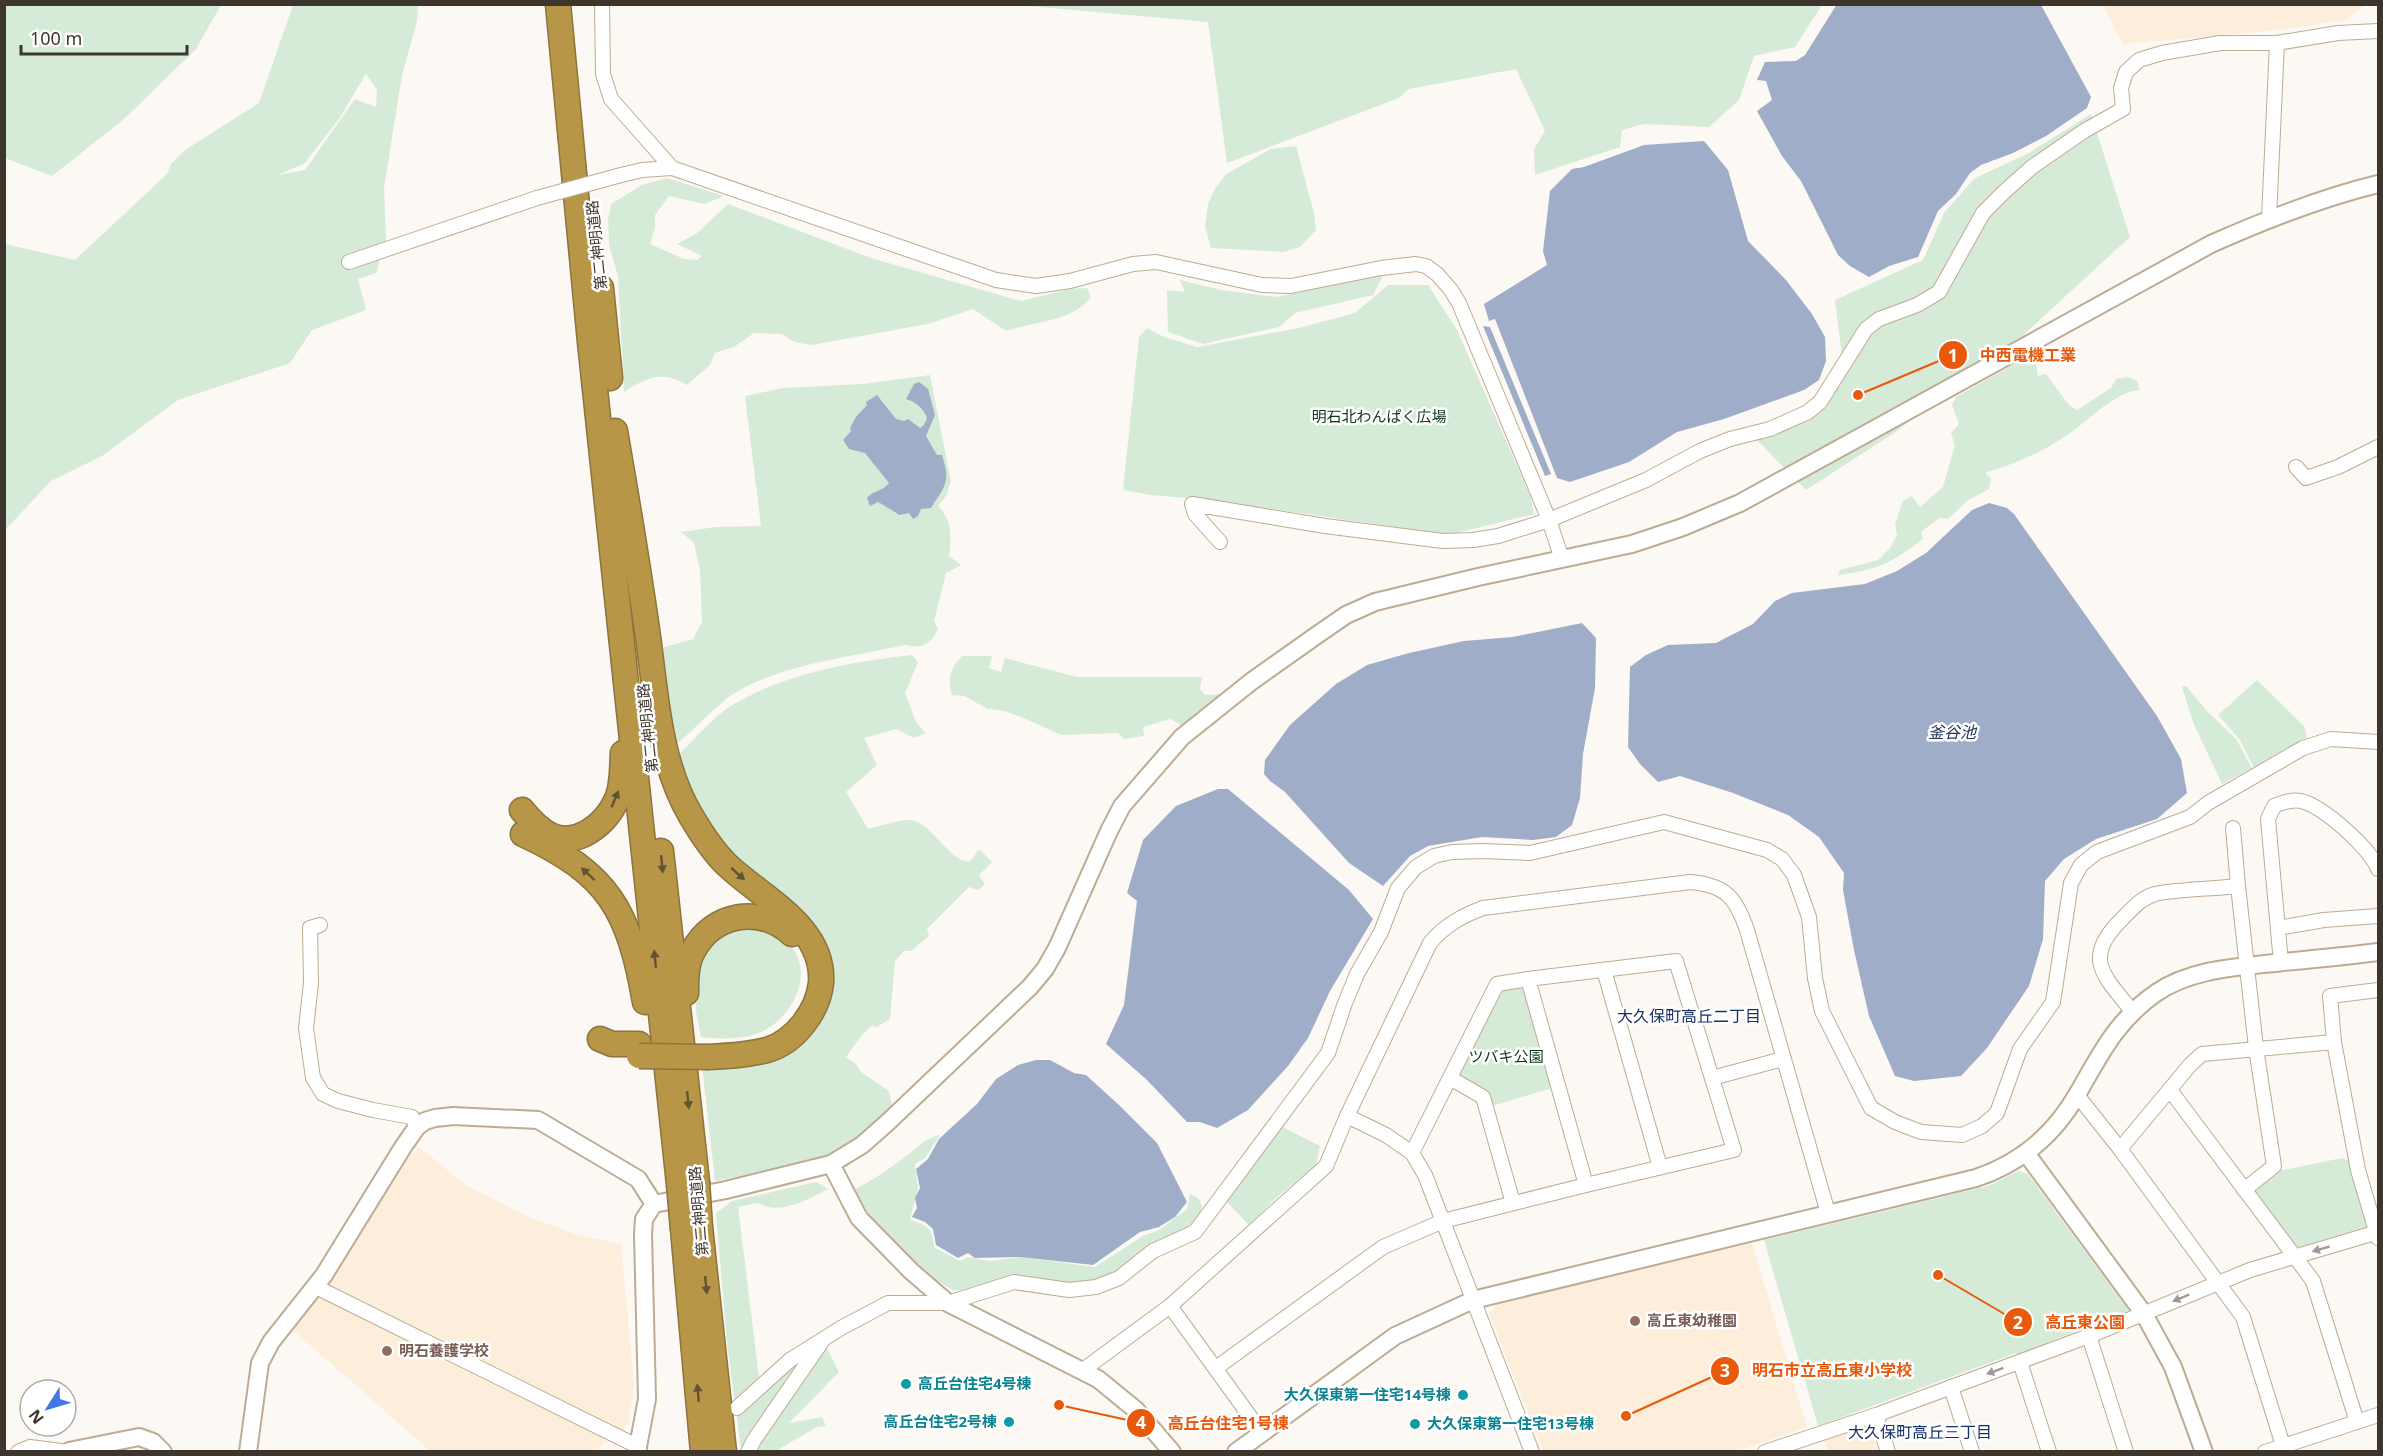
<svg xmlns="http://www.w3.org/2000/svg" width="2383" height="1456" font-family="'Noto Sans','Noto Sans JP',sans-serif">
  <rect width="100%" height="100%" fill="#fcf8f3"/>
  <g fill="#fdeddb">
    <polygon points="2103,5 2365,5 2346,20 2268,31 2123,44"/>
    <polygon points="419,1147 467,1186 526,1216 578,1235 621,1244 634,1385 629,1421 623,1430 329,1284 404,1163"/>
    <polygon points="1752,1243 1807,1427 1738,1451 1543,1451 1489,1313 1499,1303 1665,1262"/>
    <polygon points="319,1295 607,1440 597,1451 430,1451 292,1329"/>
    <polygon points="1865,1426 1870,1427 1878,1451 1828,1451 1824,1439"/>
  </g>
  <g fill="#d5ebd8" fill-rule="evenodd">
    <polygon points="4,5 5,4 221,5 196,49 124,119 52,176 5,158"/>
    <path d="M293,5H418L417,21L402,75L384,188L386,240L376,273L358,279L366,310L312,330L290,363L178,400L102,456L51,481L5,530V244L75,260L167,174L171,164L185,150L259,103ZM366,74L377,90L376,107L355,99L305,170L277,175L304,164L339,119Z"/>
    <polygon points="1017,5 1822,4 1822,5 1795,47 1754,56 1739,100 1709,127 1644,124 1622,130 1620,147 1535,175 1534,149 1545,131 1516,69 1409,89 1399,98 1227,163 1208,22"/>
    <polygon points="2091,114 2130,237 2021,337 1894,433 1806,490 1755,438 1821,401 1842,357 1835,300 1923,260 1944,213 1975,178 2027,154"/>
    <polygon points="1296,146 1314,213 1316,230 1300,247 1284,252 1211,248 1205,227 1208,204 1215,189 1226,174 1271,149"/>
    <path d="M667,178L724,196L704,204L669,196L655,215V228L650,244L684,259L697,260L702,256L677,244L697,233L728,204L871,258L1021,301L1070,289L1087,288L1091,297C1073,322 1034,321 1006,331L973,309L928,324L811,345L794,342L782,334L754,333L734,347L715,353L710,365L687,385C663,370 647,377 624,392L618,276L609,245L608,220L611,204L642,185Z"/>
    <polygon points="1384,274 1373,295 1295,313 1279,327 1203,344 1168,332 1167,290 1185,292 1180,280 1221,290 1277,297"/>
    <polygon points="1388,285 1428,285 1457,330 1530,495 1534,514 1448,535 1219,501 1151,495 1123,490 1139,337 1147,328 1164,337 1197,347 1299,328 1355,313"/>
    <path d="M2040,350L2042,361L2036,363L2038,376L2046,374L2069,405L2077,410L2111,388L2116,379L2128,377L2137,381L2140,390C2115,391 2086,423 2066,436C2041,453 2014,464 1985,473L1991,478L1989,489L1968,500L1948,519L1939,518L1921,532L1923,539C1892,563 1877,570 1838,575L1840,570L1878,560L1890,548L1897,535L1895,524L1903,501L1912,496L1920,507L1943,487L1955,445L1951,433L1959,424L1952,405L1956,397Z"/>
    <path d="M930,375L951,482L946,496L938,506C953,521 951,536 949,556L961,565L946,573L934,621L938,629C931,645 921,649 905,645C851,657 768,666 725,700C708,714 693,730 677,744L669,725L661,648L693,639L702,622L700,571L694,543L681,532L716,527L761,526L745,396L783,388L863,384Z"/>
    <path d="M912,655L918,662L905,693L916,722L926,733L914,738L896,729L864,738L877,765L846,792L868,829C881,826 897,820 910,820C933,822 946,860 970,862L979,849L992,862L979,875L985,884L978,890L969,887L927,929L929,936L911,951H904L895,961L890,1019L877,1027L871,1026L861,1036L846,1057L856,1064L861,1072L889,1091L892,1106C873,1125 850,1147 825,1156C790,1170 751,1174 715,1181L702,1066L780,1051L831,973L734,862L707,826L674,759C690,744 713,717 731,706C785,673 851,662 912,655Z"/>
    <path d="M962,656H992L989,668L1001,672L1005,658L1077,677H1202L1200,689L1205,695L1223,694L1184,726L1170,719L1143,727L1144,736L1124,739L1118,733L1061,735L1026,719L1005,711L988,709L964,696L952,695C948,677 949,670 962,656Z"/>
    <polygon points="2257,680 2304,726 2307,738 2254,768 2240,740 2218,715"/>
    <polygon points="2186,686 2206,710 2236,739 2252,768 2222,784 2193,722 2182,687"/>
    <path d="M750,923C761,929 778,934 787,942C819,972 790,1023 756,1034C739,1040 718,1039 701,1037L696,1012L694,978L710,941Z"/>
    <polygon points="1518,984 1524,990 1552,1088 1492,1106 1484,1088 1467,1080 1461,1079 1458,1073 1498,990"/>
    <polygon points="1281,1126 1320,1146 1316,1165 1275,1199 1249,1225 1226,1201"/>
    <path d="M940,1135L925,1158L915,1164L918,1188L910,1220C930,1226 931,1228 935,1248L960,1261L968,1257L990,1261L1020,1257L1095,1267L1143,1236L1159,1230L1187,1209L1190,1194L1198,1198L1202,1206L1200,1215L1193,1224L1124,1269L1085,1286L1000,1280L963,1291L953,1290L934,1279L893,1242L866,1210L855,1189C871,1182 893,1166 908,1155C919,1146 925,1138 940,1135Z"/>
    <polygon points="2342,1158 2349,1161 2370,1227 2299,1249 2292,1245 2253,1194 2252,1188 2274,1172"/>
    <polygon points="2019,1171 2028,1174 2126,1307 2128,1310 2125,1314 2053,1340 2018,1357 2016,1353 1818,1426 1764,1240 1988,1186"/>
    <path d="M816,1182L828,1189C808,1199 780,1216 758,1203L738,1207L760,1385L810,1353L741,1450L727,1343L716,1213L732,1201Z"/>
    <polygon points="826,1346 839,1372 789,1423 822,1417 826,1426 817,1427 779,1449 779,1451 754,1452"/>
  </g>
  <g fill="#9fadc9">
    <polygon points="1837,4 2041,5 2091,97 2087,108 2046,136 2013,153 1981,165 1970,173 1956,194 1938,211 1918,257 1889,266 1869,277 1850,266 1838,255 1801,181 1782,156 1757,111 1772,100 1766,81 1757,80 1765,62 1796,61 1805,55"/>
    <polygon points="1704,141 1728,170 1748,241 1786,280 1812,314 1825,337 1826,361 1819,380 1804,390 1724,419 1677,432 1629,462 1570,482 1557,478 1495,319 1489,321 1484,304 1547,265 1543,251 1550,191 1572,169 1584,167 1644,145"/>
    <polygon points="1483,326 1490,327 1551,474 1545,476"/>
    <path d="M919,382L928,389L935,415L926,436L937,455H942C951,483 945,485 931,508L921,509L918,516L913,519L909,513L899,515C896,512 883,505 878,502L870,506L867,498C872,491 883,491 889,483L865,453L849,449L843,440L851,431L850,428L856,417L867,405L866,402L877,395L896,419L904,421L908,419L920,428L924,425L927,418C923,408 916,402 906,399L914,384Z"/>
    <polygon points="1989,503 2007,508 2014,514 2157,716 2181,759 2187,793 2157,819 2096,839 2064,859 2045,881 2043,939 2029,986 1987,1048 1961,1076 1914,1081 1895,1076 1869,1016 1854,950 1843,890 1844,873 1819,837 1788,815 1733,793 1680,776 1658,782 1640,764 1628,747 1630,667 1646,655 1668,645 1716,643 1753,624 1775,601 1792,593 1865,584 1897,571 1926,553 1972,510"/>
    <polygon points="1582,623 1596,638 1595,688 1583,754 1580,798 1572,825 1556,837 1533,840 1482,837 1428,846 1410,856 1383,886 1349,863 1285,792 1270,781 1264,774 1265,760 1290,725 1336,684 1367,665 1409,653 1464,641 1513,637"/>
    <polygon points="1218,789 1228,789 1349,890 1373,919 1330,991 1308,1038 1288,1066 1248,1110 1217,1128 1200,1122 1187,1122 1147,1080 1106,1044 1124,1005 1137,901 1127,893 1143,840 1176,806"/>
    <polygon points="1036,1060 1050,1060 1074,1073 1086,1075 1119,1105 1157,1143 1187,1202 1175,1217 1159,1227 1140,1232 1093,1265 1020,1257 975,1258 968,1253 958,1258 936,1245 933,1229 925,1222 912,1217 917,1208 915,1198 920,1188 916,1169 928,1159 939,1139 977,1104 996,1079 1018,1065"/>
  </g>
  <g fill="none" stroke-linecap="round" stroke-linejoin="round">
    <defs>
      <g id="minor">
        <polyline points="602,4 603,74 611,99 672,168"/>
        <polyline points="621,175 642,170 672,168 996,280 1036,286 1070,281 1133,264 1156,262 1262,285 1291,286 1381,268 1416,264 1426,266 1437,274 1451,290 1459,303 1549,520 1562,559"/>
        <polyline points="2269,218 2277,43"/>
        <polyline points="349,262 537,198"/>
        <polyline points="2296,467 2306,478 2338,467 2378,447"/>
        <polyline points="1220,542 1195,514 1192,504 1325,526 1443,541 1473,540 1498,536 1549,520 1646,480 1700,451 1730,439 1770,429 1808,412 1820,402 1866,329 1879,319 1917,305 1939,292 1983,213 2004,192 2032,167 2084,131 2123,109 2121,88 2126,72 2139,60 2162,53 2220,43 2277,43 2338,33 2378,31"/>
        <polyline points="2233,828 2238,886"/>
        <polyline points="320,925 310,928 311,983 306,1028 313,1078 323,1094 338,1101 373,1110 412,1117 417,1127"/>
        <polyline points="2278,928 2324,920 2378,916"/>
        <path d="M2281,963L2268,819L2274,806C2283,802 2292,799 2301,801C2323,806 2371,849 2378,869"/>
        <polyline points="1604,970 1660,1167"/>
        <path d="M2132,1011C2103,975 2082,958 2122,919C2132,909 2141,898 2155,894C2177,889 2214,889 2238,886L2256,1048L2274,1166L2244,1190"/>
        <polyline points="2334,1042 2330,996 2378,990"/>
        <polyline points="1450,1078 1483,1097 1513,1203"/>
        <polyline points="1712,1078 1783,1059"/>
        <polyline points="2170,1090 2313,1281 2357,1422"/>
        <polyline points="2077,1095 2120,1149 2243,1317 2285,1452"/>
        <polyline points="1347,1116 1386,1135 1412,1153 1425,1175 1532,1452"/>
        <polyline points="2120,1149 2190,1065 2202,1054 2334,1042 2358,1170 2378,1238"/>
        <polyline points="1412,1153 1497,984 1528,979"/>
        <polyline points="316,1287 639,1447"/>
        <polyline points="1170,1306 1262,1433"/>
        <polyline points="2089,1336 2126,1452"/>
        <polyline points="2020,1362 2049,1452"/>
        <polyline points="1216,1368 1383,1247 1443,1221 1586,1185 1734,1150 1676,961 1528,979 1586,1185"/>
        <path d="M1083,1370L1170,1306L1326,1166L1347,1116L1430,943C1445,925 1462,916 1483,908L1690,882C1726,885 1736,898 1747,930L1828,1213"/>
        <polyline points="1951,1387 1972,1452"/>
        <polyline points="737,1408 790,1360 841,1328 888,1303 948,1303 1014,1282 1069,1290 1096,1287 1119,1278 1153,1251 1195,1232 1328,1053 1345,1003 1357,974 1381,932 1398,888 1416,867 1434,856 1452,852 1482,851 1530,853 1664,822 1767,850 1782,859 1794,875 1809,917 1815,978 1822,1011 1871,1108 1895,1122 1921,1132 1962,1135 1982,1126 1997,1113 2020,1049 2053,1002 2071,883 2081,865 2097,852 2190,817 2208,803 2303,748 2331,739 2378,742"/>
        <polyline points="1876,1415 1888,1452"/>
        <polyline points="18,1452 30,1447 69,1452"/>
        <polyline points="748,1452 754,1440 821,1343"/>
        <polyline points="1765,1452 1876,1415 2089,1336 2250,1270 2378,1232"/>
        <polyline points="2265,1452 2378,1415"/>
      </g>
      <g id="tertiary">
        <polyline points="2026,1153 2144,1314 2173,1367 2204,1452"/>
        <polyline points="831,1164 859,1218 912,1272 948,1303 1098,1379 1136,1410 1172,1452"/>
        <polyline points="69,1451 139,1437 153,1442 163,1452"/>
        <polyline points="248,1452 260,1363 271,1342 324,1275 403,1147 417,1127 425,1121 435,1118 453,1116 538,1120 638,1179 654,1204"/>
        <path d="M637,1452L647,1399L643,1234L644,1219L654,1204L726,1190L831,1164L862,1145L887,1123L1030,987L1045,969L1057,948L1109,831L1122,806L1182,737L1252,681L1317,635L1346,615L1375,602L1478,577L1632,544L1683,527L1740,503L2211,244C2265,220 2320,198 2378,184"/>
        <path d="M1236,1452L1395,1336L1473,1300L1976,1178C2020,1163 2055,1134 2078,1093C2101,1053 2117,1020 2156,993C2192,968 2241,967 2283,962C2315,959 2347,956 2378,952"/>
      </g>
      <g id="motorway">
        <polyline points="558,4 590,342 679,1184"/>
        <polyline points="601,288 610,378"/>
        <path d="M615,431C626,495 637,559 646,623C656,688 657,759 691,816C701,833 712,850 726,864C761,898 825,926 821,983C818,1011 795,1042 767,1050C748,1055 728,1056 708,1057"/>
        <path d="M522,810C530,820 538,829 550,835C577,848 606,824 617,799C623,785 622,769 623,753"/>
        <path d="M523,834C609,874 629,910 645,1002"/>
        <polyline points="661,851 697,1182"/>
        <path d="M686,993C686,979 686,963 693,951C713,913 760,905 792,934"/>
        <polyline points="600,1039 612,1044 639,1044"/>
        <polyline points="700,1227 724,1452"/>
        <polyline points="683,1229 703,1452"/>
      </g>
    </defs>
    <use href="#minor" stroke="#beab94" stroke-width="16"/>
    <use href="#tertiary" stroke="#beab94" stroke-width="20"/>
    <use href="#motorway" stroke="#8d743e" stroke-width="27"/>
    <use href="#minor" stroke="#fff" stroke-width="14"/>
    <use href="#tertiary" stroke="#fff" stroke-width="16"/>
    <use href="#motorway" stroke="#b89647" stroke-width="24"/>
    <defs>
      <polyline id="minor-bridge" points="537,198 621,175"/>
      <g id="motorway-bridge">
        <polyline points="639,1056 708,1057"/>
        <polyline points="697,1182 700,1227"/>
        <polyline points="679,1184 683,1229"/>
      </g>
    </defs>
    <use href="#minor-bridge" stroke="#beab94" stroke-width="16" stroke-linecap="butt"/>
    <use href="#motorway-bridge" stroke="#8d743e" stroke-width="27" stroke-linecap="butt"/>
    <use href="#minor-bridge" stroke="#fff" stroke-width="14"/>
    <use href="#motorway-bridge" stroke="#b89647" stroke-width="24"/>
  </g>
  <defs><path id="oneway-solid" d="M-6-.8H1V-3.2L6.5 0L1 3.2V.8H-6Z" transform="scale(1.5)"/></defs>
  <g fill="#635335">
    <use href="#oneway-solid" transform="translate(615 799) rotate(-67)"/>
    <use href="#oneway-solid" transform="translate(662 864) rotate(84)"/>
    <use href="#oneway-solid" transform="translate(588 874) rotate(-137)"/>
    <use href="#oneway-solid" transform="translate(738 874) rotate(42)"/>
    <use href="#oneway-solid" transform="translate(655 959) rotate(-96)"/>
    <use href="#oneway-solid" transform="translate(688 1100) rotate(84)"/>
    <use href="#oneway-solid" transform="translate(706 1285) rotate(84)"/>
    <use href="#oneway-solid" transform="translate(698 1393) rotate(-95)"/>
  </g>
  <g fill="#9e9a96">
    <use href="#oneway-solid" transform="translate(2321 1249) rotate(164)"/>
    <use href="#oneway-solid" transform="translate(2181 1298) rotate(157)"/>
    <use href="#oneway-solid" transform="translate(1995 1371) rotate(160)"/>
  </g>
  <g fill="#8d6e63" stroke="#fff" stroke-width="2">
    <circle cx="1635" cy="1321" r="6"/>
    <circle cx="387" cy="1351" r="6"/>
  </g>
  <g fill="#0f9aa8" stroke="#fff" stroke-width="2">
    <circle cx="906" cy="1384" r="6"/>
    <circle cx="1463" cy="1395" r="6"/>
    <circle cx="1009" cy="1422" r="6"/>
    <circle cx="1415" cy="1424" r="6"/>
  </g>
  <g text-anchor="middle" stroke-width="5" stroke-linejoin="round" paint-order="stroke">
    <g font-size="15" fill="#3e362d" stroke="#fff">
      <text transform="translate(597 245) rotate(-96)" y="5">第二神明道路</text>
      <text transform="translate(648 728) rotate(-96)" y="5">第二神明道路</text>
      <text transform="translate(699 1211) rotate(-95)" y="5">第二神明道路</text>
    </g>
    <g font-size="15" fill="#093516" stroke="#fff">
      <text x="1379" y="422">明石北わんぱく広場</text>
      <text x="1506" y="1062">ツバキ公園</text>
    </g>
    <g font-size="15" font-weight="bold" fill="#785e54" stroke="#fff" text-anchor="start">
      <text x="1647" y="1326">高丘東幼稚園</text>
      <text x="399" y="1356">明石養護学校</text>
    </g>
    <g font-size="15" font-weight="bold" fill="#0d838f" stroke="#fff" text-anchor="start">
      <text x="918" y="1389">高丘台住宅4号棟</text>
      <text x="1451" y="1400" text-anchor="end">大久保東第一住宅14号棟</text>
      <text x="997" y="1427" text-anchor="end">高丘台住宅2号棟</text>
      <text x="1427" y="1429">大久保東第一住宅13号棟</text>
    </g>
    <g font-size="16" font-style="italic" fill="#22345b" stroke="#fff">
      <text x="1952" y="738">釜谷池</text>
    </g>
    <g font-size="16" fill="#173167" stroke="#fff">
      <text x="1689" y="1022">大久保町高丘二丁目</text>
      <text x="1920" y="1438">大久保町高丘三丁目</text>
    </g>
  </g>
  <path fill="none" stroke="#e8590c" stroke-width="2" d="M1858 395L1953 355M1938 1275L2018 1322M1626 1416L1725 1371M1059 1405L1141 1423"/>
  <g fill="#e8590c" stroke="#fff" stroke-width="2">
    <circle cx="1858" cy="395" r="6"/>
    <circle cx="1938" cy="1275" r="6"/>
    <circle cx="1626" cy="1416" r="6"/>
    <circle cx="1059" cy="1405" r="6"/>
    <circle cx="1953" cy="355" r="15"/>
    <circle cx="2018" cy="1322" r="15"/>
    <circle cx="1725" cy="1371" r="15"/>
    <circle cx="1141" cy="1423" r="15"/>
  </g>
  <g font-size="18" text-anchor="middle" font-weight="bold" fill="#fff">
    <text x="1953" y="362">1</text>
    <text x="2018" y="1329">2</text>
    <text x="1725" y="1377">3</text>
    <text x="1141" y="1429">4</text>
  </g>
  <g font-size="16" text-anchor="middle" font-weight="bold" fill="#e8590c" stroke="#fff" stroke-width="5" stroke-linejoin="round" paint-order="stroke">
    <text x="2028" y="361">中西電機工業</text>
    <text x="2085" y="1328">高丘東公園</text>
    <text x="1832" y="1376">明石市立高丘東小学校</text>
    <text x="1228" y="1429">高丘台住宅1号棟</text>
  </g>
  <rect width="2383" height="1456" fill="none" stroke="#3e362d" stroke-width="12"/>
  <g transform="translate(48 1408) rotate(233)"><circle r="28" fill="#ffffff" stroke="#b2afab" stroke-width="1.5"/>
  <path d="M0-4.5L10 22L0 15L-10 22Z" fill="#4277e8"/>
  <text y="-9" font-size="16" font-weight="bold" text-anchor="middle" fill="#3e362d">N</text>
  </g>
  <path d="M21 45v9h166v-9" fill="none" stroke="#3e362d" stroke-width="3"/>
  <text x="30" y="45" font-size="18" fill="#3e362d" stroke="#ffffff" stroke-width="4.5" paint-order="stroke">100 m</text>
</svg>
